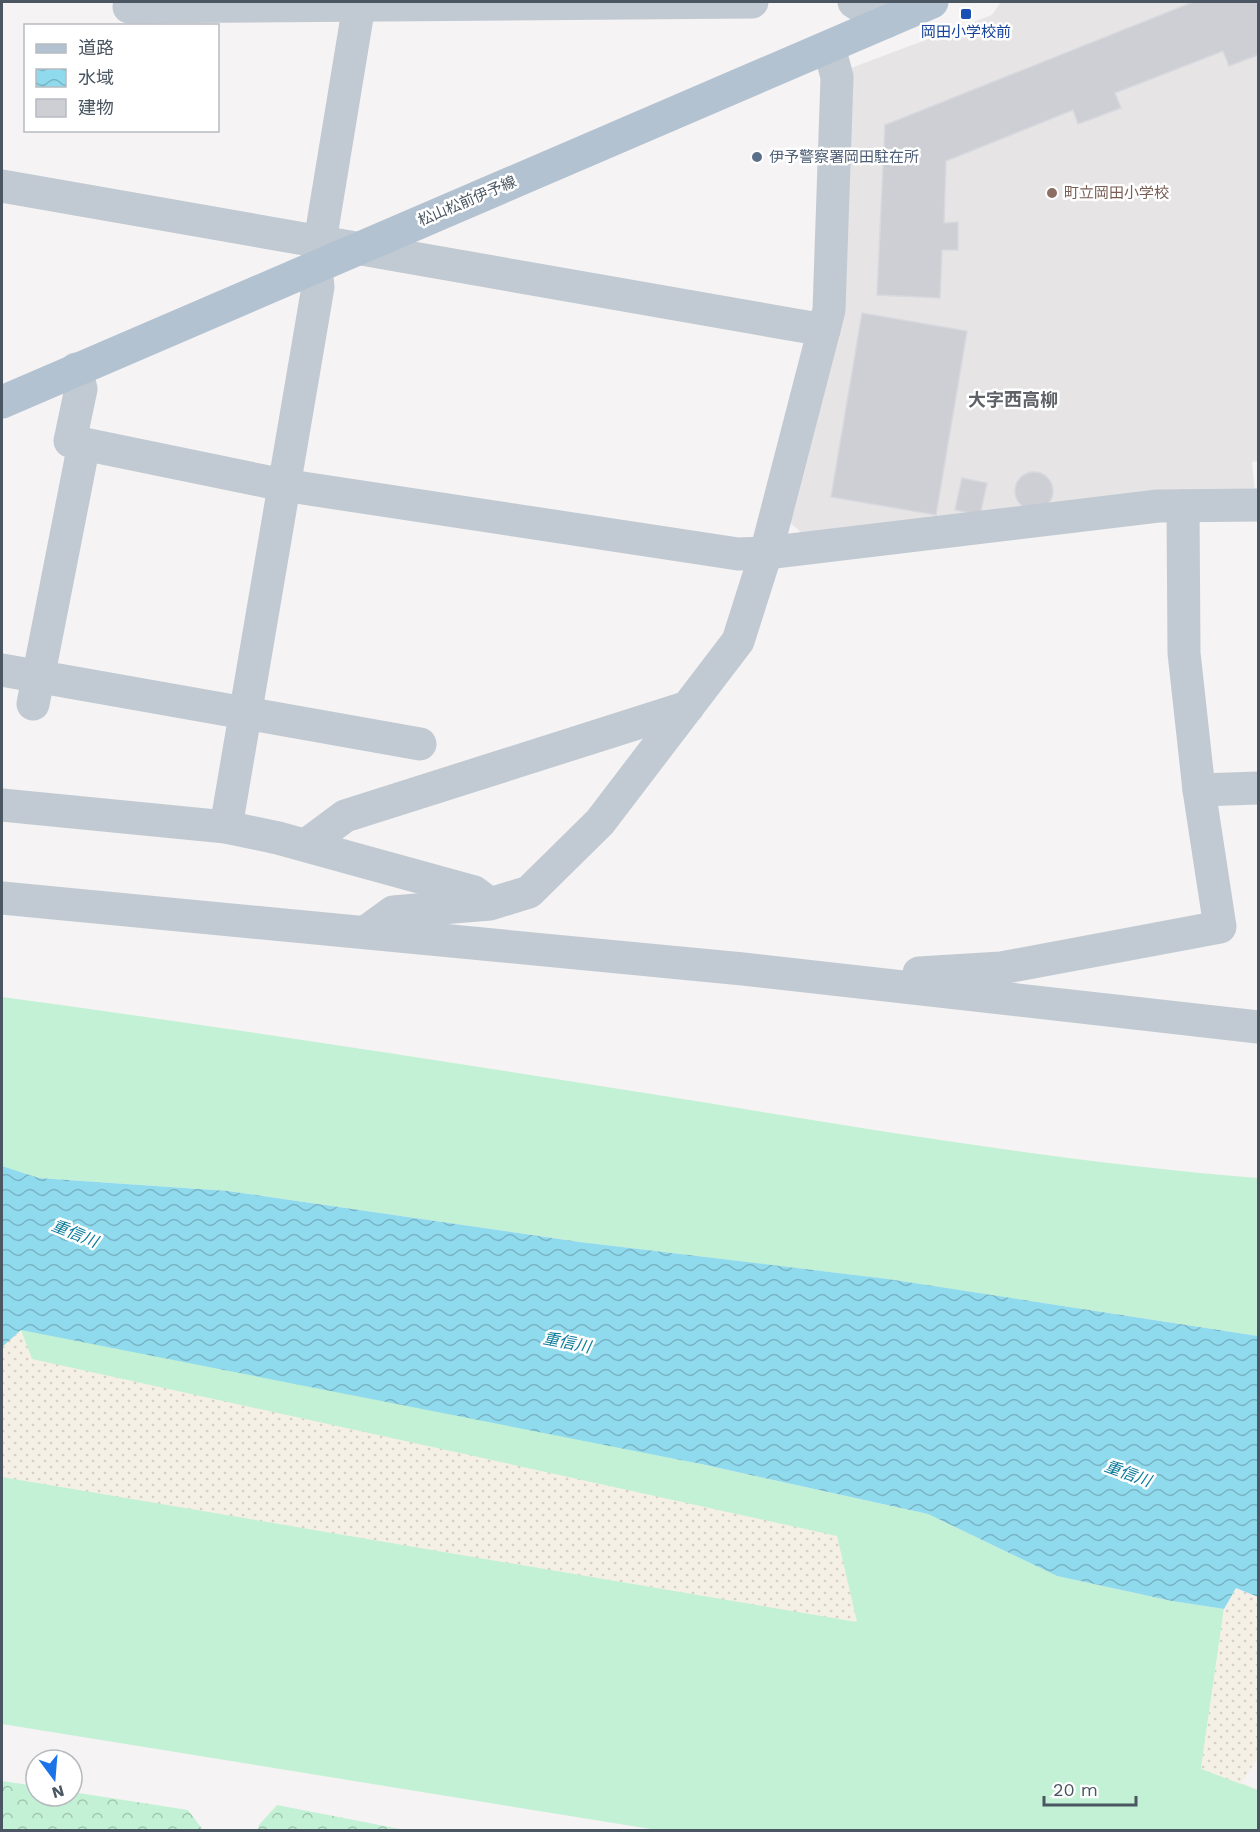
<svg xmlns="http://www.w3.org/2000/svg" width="1260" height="1832" font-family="'Work Sans','Noto Sans JP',sans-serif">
  <defs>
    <pattern id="forest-crowns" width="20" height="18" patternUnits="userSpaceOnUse" patternTransform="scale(1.5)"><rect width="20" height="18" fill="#c3f1d5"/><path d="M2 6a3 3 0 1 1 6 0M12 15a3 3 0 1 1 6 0" fill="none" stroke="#a0c6b0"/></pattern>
    <pattern id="sand-dots" width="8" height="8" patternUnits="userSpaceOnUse" patternTransform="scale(1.5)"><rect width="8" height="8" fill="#f5f0e5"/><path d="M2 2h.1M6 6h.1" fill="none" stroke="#d4d0c7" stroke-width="1.8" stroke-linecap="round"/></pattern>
    <pattern id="water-waves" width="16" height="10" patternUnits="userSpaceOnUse" patternTransform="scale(1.5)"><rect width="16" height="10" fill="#90daee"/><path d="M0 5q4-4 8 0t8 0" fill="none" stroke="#78b4c4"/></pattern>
  </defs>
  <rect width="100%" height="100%" fill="#f5f3f3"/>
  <polygon fill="#e6e4e5" points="1001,2 1258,2 1258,461 1252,462 1255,492 809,539 788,521 851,68 992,15"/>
  <g fill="#c3f1d5">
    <path d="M2,997C223,1027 444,1061 664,1096C862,1128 1059,1162 1258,1178V1336L887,1279L580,1242L228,1191L39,1178L2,1166Z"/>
    <polygon points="21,1330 241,1363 928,1514 1057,1576 1172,1601 1224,1609 1201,1768 1258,1790 1258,1830 657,1830 2,1724 2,1347"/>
  </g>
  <g fill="url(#forest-crowns)">
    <polygon points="2,1781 36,1786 36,1796 72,1796 72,1792 188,1810 203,1830 2,1830"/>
    <polygon points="277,1805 405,1830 258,1830 259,1825"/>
  </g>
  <g fill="url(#sand-dots)">
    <polygon points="21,1330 32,1359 837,1536 857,1622 2,1477 2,1347"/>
    <polygon points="1236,1588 1258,1597 1258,1757 1241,1784 1201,1769 1224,1609"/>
  </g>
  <polygon fill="url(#water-waves)" points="2,1166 39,1178 228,1191 580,1242 888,1279 1258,1336 1258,1597 1236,1588 1224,1609 1172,1601 1057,1576 928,1514 701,1464 21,1330 2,1347"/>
  <g fill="#cdcfd5" stroke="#d7d9de" stroke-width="1.5">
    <polygon points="1193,2 1258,2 1258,55 1229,66 1223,51 1115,93 1121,108 1078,124 1073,110 946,161 944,223 958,222 958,250 942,250 940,298 877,295 885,125"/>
    <polygon points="862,313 967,331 936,515 831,497"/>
    <circle cx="1034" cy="491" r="19"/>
    <polygon points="962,478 987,483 980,515 955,510"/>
  </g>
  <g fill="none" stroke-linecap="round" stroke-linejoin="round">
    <g stroke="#c1cad2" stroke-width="33">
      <polyline points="854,2 886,22"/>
      <polyline points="129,7 752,2"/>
      <polyline points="2,186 824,330"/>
      <polyline points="84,444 283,485 738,554 766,553 1158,506 1258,505"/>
      <polyline points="2,670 420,744"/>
      <polyline points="33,704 84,444 70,441 81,389 76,369"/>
      <polyline points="1199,790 1258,788"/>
      <polyline points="2,805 226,827 278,838 474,892 486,901"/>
      <polyline points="226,827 318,287 316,266 359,5"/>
      <polyline points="306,845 345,816 688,707"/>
      <polyline points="2,898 743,969 1258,1027"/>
      <polyline points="367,931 393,912 490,904 529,892 600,822 738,641 766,553 829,310 837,77 829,47"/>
      <polyline points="919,973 1001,968 1220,927 1199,790 1184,653 1183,506"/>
    </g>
    <polyline stroke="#b3c2d1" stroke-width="33" points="2,402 932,2"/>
  </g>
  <rect fill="#1a4fb4" stroke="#fff" stroke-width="2" x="960" y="8" width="12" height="12" rx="3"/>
  <circle fill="#5c6f8a" stroke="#fff" stroke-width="2" cx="757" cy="157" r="6"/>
  <circle fill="#8d6e63" stroke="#fff" stroke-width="2" cx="1052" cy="193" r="6"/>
  <g text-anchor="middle" stroke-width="5" stroke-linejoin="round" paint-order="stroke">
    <g font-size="15" fill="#164399" stroke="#fff">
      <text x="966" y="37">岡田小学校前</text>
    </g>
    <g font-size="15" fill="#4e5e75" stroke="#fff" text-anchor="start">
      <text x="769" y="162">伊予警察署岡田駐在所</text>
    </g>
    <g font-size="15" fill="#785e54" stroke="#fff" text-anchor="start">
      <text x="1064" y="198">町立岡田小学校</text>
    </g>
    <g font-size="15" fill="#4a5661" stroke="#fff">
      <text transform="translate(467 201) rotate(-23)" y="5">松山松前伊予線</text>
    </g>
    <g font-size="16" font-style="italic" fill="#0c7c9b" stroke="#fff">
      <text transform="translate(75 1233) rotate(22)" y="6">重信川</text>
      <text transform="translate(567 1342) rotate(11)" y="6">重信川</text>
      <text transform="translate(1128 1473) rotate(20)" y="6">重信川</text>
    </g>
    <g font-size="18" font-weight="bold" fill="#5f6368" stroke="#fff">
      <text x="1013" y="406">大字西高柳</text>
    </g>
  </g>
  <rect width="1260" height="1832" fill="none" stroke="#4a5661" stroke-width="6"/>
  <rect x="24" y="24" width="195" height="108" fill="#ffffff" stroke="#b7bbc0" stroke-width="1.5"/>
  <rect x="36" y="44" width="30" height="9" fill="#b3c2d1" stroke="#b7bbc0" stroke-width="1.5"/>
  <text x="78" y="54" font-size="18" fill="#4a5661">道路</text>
  <rect x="36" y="69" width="30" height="18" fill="url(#water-waves)" stroke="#b7bbc0" stroke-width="1.5"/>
  <text x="78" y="84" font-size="18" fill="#4a5661">水域</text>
  <rect x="36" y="99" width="30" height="18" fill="#cdcfd5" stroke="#b7bbc0" stroke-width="1.5"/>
  <text x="78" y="114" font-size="18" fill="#4a5661">建物</text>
  <g transform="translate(54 1778) rotate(164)"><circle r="28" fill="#ffffff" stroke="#b7bbc0" stroke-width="1.5"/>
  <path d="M0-4.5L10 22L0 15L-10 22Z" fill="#1a73e8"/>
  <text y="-9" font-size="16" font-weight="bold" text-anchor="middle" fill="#4a5661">N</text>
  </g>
  <path d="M1044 1796v9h92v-9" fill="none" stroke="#4a5661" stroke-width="3"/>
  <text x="1053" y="1796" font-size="18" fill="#4a5661" stroke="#ffffff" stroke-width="4.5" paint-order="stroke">20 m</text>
</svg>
